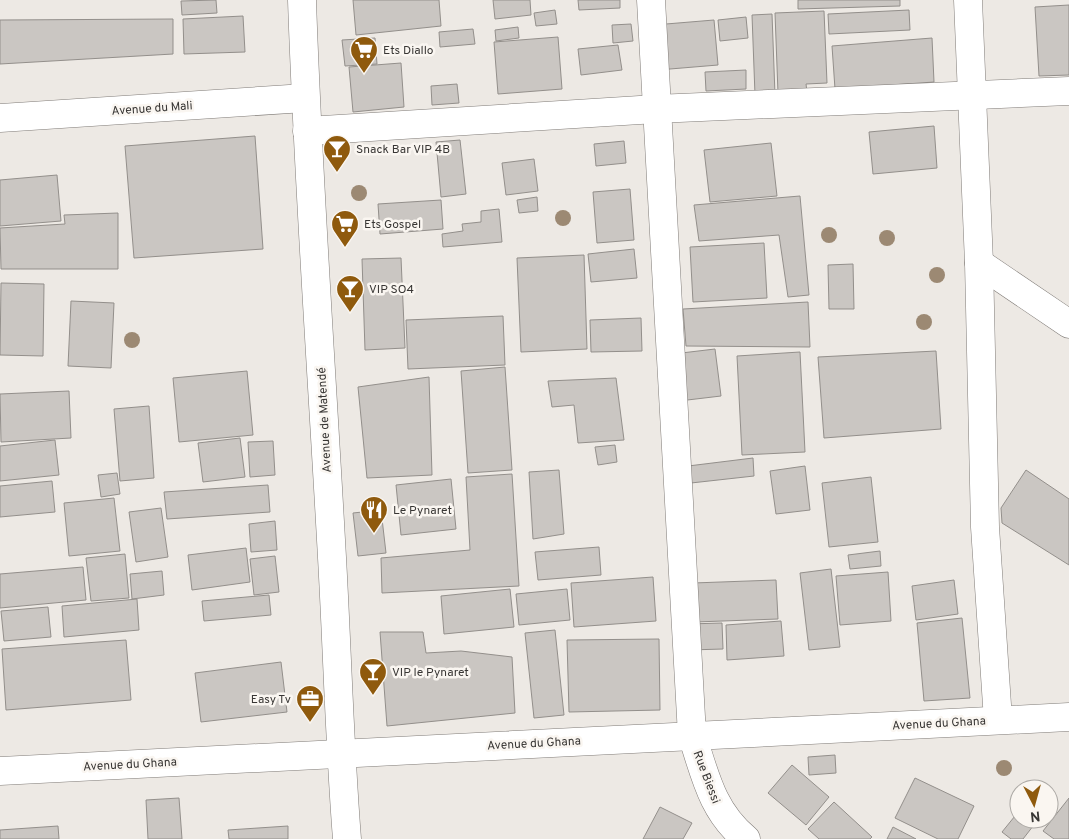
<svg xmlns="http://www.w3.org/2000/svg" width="1069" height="839" font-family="Overpass,sans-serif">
  <rect width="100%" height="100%" fill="#ede9e4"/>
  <g fill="#cac6c2" stroke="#938f8b">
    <polygon points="216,0 217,13 182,15 181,1"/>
    <polygon points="353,0 439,0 441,26 356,35"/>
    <polygon points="493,0 530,0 531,15 495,19"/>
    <polygon points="578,0 620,0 620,8 579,10"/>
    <polygon points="798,0 900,0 900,6 798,9"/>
    <polygon points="1069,5 1069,75 1039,76 1035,7"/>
    <polygon points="555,10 557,24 536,26 534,13"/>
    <polygon points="909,10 910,30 829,34 828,14"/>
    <polygon points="824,11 827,83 806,84 807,92 778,93 775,13"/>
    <polygon points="772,14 775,95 755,95 752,15"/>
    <polygon points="243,16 245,52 184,54 183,19"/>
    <polygon points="746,17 748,38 720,41 718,20"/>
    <polygon points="173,19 173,54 0,64 0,20"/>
    <polygon points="714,20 718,65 658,70 654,25"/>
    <polygon points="631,24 633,41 613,43 612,25"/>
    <polygon points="518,27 519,38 496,41 495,30"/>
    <polygon points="473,29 475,44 440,47 439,32"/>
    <polygon points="558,37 562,89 498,94 494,42"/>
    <polygon points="375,38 377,64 345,66 342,40"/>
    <polygon points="932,38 934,82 835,89 832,46"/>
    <polygon points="618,45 622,70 581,75 578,49"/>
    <polygon points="401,63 404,107 353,112 349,67"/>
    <polygon points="746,70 746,89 706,91 705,72"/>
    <polygon points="457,84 459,103 432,105 431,86"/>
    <polygon points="934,126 937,168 873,174 869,132"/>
    <polygon points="255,136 263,249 134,258 125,146"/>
    <polygon points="460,140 466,194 441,197 436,142"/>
    <polygon points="624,141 626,163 596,166 594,144"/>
    <polygon points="771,143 777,196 710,202 704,150"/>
    <polygon points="534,159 538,191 506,195 502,163"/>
    <polygon points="57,175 61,221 0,226 0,180"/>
    <polygon points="630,189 634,240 597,243 593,192"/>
    <polygon points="800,196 809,295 788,297 779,235 699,241 694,205"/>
    <polygon points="537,197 538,211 519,213 517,200"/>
    <polygon points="441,200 443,229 380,234 378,204"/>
    <polygon points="499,209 502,242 443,247 442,234 463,231 462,224 481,222 481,211"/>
    <polygon points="118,213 118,269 1,269 0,228 65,224 64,215"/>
    <polygon points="764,243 767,298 693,302 690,247"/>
    <polygon points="634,249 637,278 591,282 588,254"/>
    <polygon points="584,255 587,349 521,352 517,258"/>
    <polygon points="401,258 405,348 365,350 362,259"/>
    <polygon points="853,264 854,309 829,309 828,265"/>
    <polygon points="1,283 44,284 43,356 0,355"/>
    <polygon points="71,301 114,303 111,368 68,366"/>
    <polygon points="808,302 810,347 686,346 683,309"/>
    <polygon points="503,316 505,365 408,369 406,320"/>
    <polygon points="641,318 642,351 591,352 590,320"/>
    <polygon points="715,349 721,396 679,401 673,354"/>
    <polygon points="936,351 941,429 824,438 818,357"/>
    <polygon points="800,352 805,452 742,455 737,356"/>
    <polygon points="505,367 512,470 468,473 461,371"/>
    <polygon points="247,371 253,435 179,442 173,378"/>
    <polygon points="429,377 432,475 367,478 358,387"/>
    <polygon points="616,378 624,440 578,443 574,405 552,407 548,381"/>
    <polygon points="69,391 71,438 1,442 0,394"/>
    <polygon points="149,406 154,478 120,481 114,409"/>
    <polygon points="240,438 245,477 203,482 198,443"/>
    <polygon points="55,440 59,475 0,481 0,446"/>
    <polygon points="273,441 275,475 250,477 248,442"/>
    <polygon points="615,445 617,462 598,465 595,447"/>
    <polygon points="753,458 754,476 682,484 680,467"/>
    <polygon points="805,466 810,510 776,514 770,471"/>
    <polygon points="559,470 564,534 533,539 529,472"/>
    <polygon points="1026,470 1069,499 1069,565 1002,523 1001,508"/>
    <polygon points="117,473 120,494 101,497 98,475"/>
    <polygon points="512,474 519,586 382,593 381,558 470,550 466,477"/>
    <polygon points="871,477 878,542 829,547 822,483"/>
    <polygon points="451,479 456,529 401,535 396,485"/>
    <polygon points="52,481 55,512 0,517 0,486"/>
    <polygon points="268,485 270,512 167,519 164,492"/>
    <polygon points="114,498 120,551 69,556 64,503"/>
    <polygon points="161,508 168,557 136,562 129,512"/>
    <polygon points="381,510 386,553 358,556 353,513"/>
    <polygon points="275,521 277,550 251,552 249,524"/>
    <polygon points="599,547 601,575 538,580 535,552"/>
    <polygon points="246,548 250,582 192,590 188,555"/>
    <polygon points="880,551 881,566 850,569 848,555"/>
    <polygon points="125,554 129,598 91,601 86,558"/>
    <polygon points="275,556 279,592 254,595 250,559"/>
    <polygon points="83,567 86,600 0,608 0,574"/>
    <polygon points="831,569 840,647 809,650 800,573"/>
    <polygon points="162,571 164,595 132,599 130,574"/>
    <polygon points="888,572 891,621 840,625 836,576"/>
    <polygon points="653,577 656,621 574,627 571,583"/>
    <polygon points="776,580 778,619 695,622 693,583"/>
    <polygon points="954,580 958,614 916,620 912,586"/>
    <polygon points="510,589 514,627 444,634 441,596"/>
    <polygon points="567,589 570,620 519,625 516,594"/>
    <polygon points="269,595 271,615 204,621 202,601"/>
    <polygon points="137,599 139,630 64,637 62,606"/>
    <polygon points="48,607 51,637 4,641 1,611"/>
    <polygon points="962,618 970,698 924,701 917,623"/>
    <polygon points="781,621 784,656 727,660 726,625"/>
    <polygon points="722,623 723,649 689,650 688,624"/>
    <polygon points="555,630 564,715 534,718 525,633"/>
    <polygon points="380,632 423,632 426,653 461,651 512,657 515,713 387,726"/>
    <polygon points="659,639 660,710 569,712 567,640"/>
    <polygon points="126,640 131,700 6,710 2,649"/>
    <polygon points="281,662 287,712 201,722 195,673"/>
    <polygon points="835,755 836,773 809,775 808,757"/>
    <polygon points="792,765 829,797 806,825 768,793"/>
    <polygon points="915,778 974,806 958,839 938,839 895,818"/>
    <polygon points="179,798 182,839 148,839 146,800"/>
    <polygon points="1069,798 1069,839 1054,839 1043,831"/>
    <polygon points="834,802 872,837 870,839 819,839 808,829"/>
    <polygon points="660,807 692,823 683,839 643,839"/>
    <polygon points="1019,811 1019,819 1037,821 1023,839 1011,839 1002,832"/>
    <polygon points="58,826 59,839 0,839 0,830"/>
    <polygon points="288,826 288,839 229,839 228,830"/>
    <polygon points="893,827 916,839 887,839"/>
  </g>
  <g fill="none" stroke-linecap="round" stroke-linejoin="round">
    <defs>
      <g id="street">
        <path d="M302,0C308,180 321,360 331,540C337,639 339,739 347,839"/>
        <path d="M651,0L692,735C705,775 712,811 746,839"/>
        <polyline points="968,0 979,263 985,527 998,720"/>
        <polyline points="0,118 305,98"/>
        <polyline points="307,131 656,109 1069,91"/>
        <polyline points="979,263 1069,324"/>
        <polyline points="0,771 1069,717"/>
      </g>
    </defs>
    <use href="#street" stroke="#807c78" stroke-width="29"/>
    <use href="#street" stroke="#fff" stroke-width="28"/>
  </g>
  <g fill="#9c8973">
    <circle cx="359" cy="193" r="8"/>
    <circle cx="563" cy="218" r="8"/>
    <circle cx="829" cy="235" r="8"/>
    <circle cx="887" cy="238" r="8"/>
    <circle cx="937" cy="275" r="8"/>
    <circle cx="924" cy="322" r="8"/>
    <circle cx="132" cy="340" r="8"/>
    <circle cx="1004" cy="768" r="8"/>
  </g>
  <defs>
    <symbol id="supermarket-pin" viewBox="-11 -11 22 30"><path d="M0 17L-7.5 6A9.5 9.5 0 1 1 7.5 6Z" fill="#8f5a0d" stroke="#faf6f1"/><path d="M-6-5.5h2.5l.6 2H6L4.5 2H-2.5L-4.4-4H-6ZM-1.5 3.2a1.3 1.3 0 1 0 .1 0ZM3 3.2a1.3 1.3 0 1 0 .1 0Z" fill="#fff"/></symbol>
    <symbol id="bar-pin" viewBox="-11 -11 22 30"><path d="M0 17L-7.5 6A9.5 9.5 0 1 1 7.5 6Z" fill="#8f5a0d" stroke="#faf6f1"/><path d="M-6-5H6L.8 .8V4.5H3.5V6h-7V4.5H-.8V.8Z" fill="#fff"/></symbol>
    <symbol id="restaurant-pin" viewBox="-11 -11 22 30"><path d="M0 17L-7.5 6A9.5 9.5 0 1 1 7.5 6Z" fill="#8f5a0d" stroke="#faf6f1"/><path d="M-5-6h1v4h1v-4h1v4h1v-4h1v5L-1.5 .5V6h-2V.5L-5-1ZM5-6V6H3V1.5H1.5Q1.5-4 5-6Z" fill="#fff"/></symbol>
    <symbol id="office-pin" viewBox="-11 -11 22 30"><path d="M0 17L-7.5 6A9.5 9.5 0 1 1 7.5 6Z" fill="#8f5a0d" stroke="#faf6f1"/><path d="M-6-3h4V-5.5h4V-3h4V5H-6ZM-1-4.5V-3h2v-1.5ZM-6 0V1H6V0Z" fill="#fff"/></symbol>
  </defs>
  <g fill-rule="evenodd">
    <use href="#supermarket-pin" x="348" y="34" width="32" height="43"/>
    <use href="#bar-pin" x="321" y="133" width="32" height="43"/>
    <use href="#supermarket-pin" x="329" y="208" width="32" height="43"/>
    <use href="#bar-pin" x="334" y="273" width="32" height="43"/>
    <use href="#restaurant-pin" x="358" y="494" width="32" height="43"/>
    <use href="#bar-pin" x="357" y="656" width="32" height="43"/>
    <use href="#office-pin" x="294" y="683" width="32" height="43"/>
  </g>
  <g text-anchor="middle" stroke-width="5" stroke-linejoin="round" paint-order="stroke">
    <g font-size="12" fill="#383634" stroke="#faf6f1" text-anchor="start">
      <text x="383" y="54">Ets Diallo</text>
      <text x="356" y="153">Snack Bar VIP 4B</text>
      <text x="364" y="228">Ets Gospel</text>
      <text x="369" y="293">VIP SO4</text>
      <text x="393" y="514">Le Pynaret</text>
      <text x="392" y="676">VIP le Pynaret</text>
      <text x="291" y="703" text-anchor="end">Easy Tv</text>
    </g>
    <g font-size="12" fill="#383634" stroke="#faf6f1">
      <text transform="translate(152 108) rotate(-4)" y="4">Avenue du Mali</text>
      <text transform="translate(324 420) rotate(-93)" y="4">Avenue de Matendé</text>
      <text transform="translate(939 723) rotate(-3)" y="4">Avenue du Ghana</text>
      <text transform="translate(534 743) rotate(-3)" y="4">Avenue du Ghana</text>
      <text transform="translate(130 764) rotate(-3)" y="4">Avenue du Ghana</text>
      <text transform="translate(707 777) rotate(69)" y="4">Rue Biessi</text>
    </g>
  </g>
  <g transform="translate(1034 804) rotate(174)"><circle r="24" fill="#faf6f1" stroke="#aca9a5"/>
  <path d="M0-4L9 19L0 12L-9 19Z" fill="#8f5a0d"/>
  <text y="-8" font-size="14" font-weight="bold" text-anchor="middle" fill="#383634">N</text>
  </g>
</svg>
